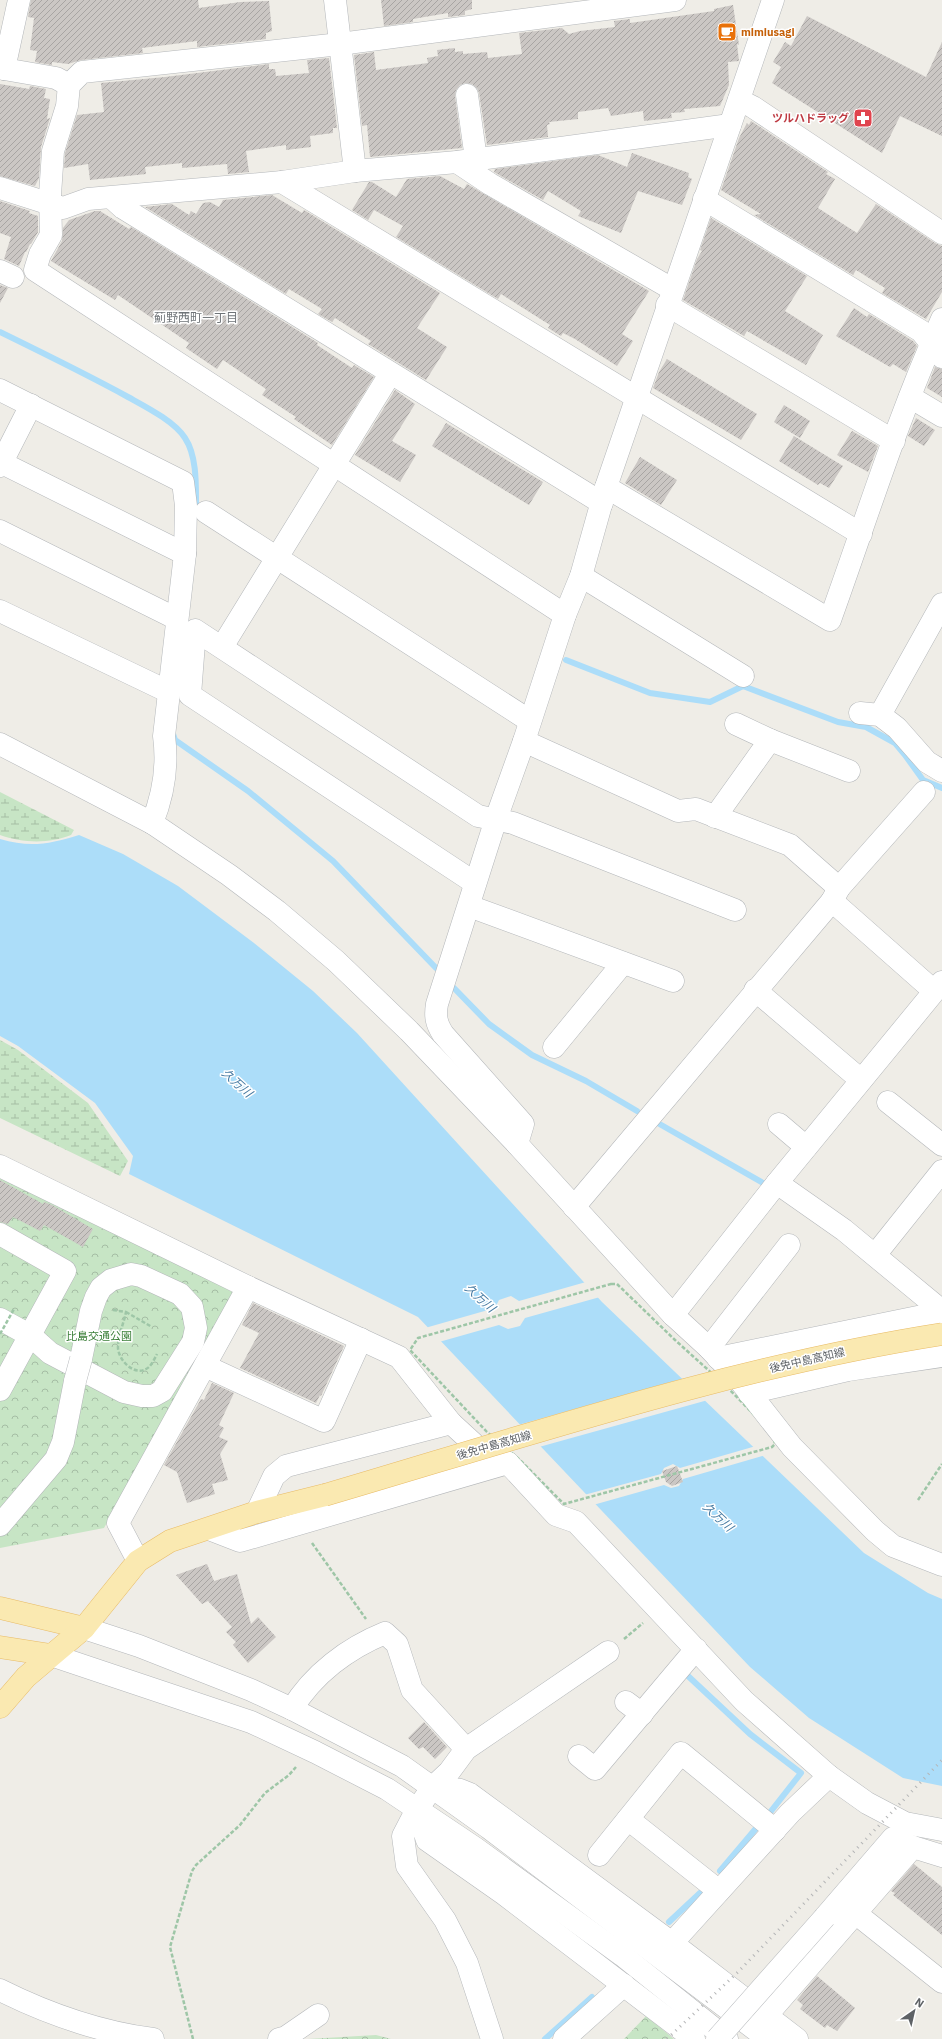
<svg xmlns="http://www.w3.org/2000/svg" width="942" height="2039" font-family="'IBM Plex Sans','Noto Sans JP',sans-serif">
  <defs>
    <pattern id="forest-crowns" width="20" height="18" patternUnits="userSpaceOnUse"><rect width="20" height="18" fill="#c7e5c5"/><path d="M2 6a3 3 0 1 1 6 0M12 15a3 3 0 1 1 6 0" fill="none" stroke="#a5bda4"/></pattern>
    <pattern id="wetland-marsh" width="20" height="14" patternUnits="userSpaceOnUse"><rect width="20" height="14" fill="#c7e5c5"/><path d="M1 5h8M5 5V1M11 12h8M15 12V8" fill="none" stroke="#a5bda4"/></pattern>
    <pattern id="building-hatch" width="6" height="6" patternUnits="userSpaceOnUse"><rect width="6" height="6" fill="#cbc7c4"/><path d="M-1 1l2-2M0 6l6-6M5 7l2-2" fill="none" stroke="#a8a5a3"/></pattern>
  </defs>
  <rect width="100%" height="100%" fill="#efede7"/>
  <g fill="url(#forest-crowns)">
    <polygon points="0,1176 238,1293 104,1528 0,1548"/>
    <polygon points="646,2016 674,2039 624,2039"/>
    <polygon points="376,2035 391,2039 308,2039"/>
  </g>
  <g fill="url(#wetland-marsh)">
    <path d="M0,792L74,830L71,835C49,844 22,843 0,835Z"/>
    <polygon points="0,1040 18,1050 88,1103 128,1161 120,1176 0,1118"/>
  </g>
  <path fill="#acddf9" d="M79,835L123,854L178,886L254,943L313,991L357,1033L602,1302L864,1553L928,1593L942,1599V1786L903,1778L809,1718L750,1667L418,1317L129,1174L133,1156L95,1103L18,1046L0,1036V839C30,848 50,844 79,835Z"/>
  <g fill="#efede7">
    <polygon points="586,1282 600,1297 525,1318 520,1326 508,1329 499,1325 439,1342 425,1328 495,1308 499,1300 511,1296 519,1301"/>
    <polygon points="685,1378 708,1400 539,1447 518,1425"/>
    <polygon points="756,1446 766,1455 683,1479 679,1486 671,1488 664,1485 593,1505 584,1495 661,1474 664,1468 673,1464 680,1468"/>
  </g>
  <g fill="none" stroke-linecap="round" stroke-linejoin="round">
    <g stroke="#acddf9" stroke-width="6">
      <path d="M0,332C43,353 86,374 128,397C146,407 174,421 185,438C197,456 196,485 196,506"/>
      <polyline points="566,660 650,693 710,702 743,686 838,722 866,727 895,743 905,755 923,780 942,788"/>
      <polyline points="173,734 175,740 248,791 333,861 436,968"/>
      <polyline points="453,987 489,1024 532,1055 586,1081 637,1111"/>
      <polyline points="656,1122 763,1183"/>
      <polyline points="688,1676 750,1734 801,1773 768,1815"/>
      <polyline points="720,1871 758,1826"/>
      <polyline points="669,1922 700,1893"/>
      <polyline points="545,2039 592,1997"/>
    </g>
  </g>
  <g fill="url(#building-hatch)">
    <polygon points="31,0 198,0 199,8 240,2 269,1 272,31 266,33 266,39 197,47 197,41 142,48 143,53 81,60 68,64 52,62 52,65 35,62 37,51 30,50 34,18 28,17"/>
    <polygon points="381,0 472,0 472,9 465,11 465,15 448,17 448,13 413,19 413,22 384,26"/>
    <polygon points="733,5 739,45 737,44 739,61 728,62 729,85 720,106 684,109 685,112 671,113 672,118 644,121 643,111 611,116 608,108 578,112 578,119 549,122 550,124 547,125 548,137 487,145 479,93 477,88 472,84 465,83 460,85 456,90 455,96 462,148 370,157 367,125 362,126 354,55 374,52 376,70 428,63 427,58 438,56 437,50 455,48 455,52 463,51 463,54 487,52 488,58 522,54 519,33 562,28 569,34 580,31 615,27 614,21 630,19 630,23 714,11 714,9"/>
    <polygon points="807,16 926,77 942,42 942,136 900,116 882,153 772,83 781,67 773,62 785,42 791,46"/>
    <polygon points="329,58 337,128 333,128 333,133 310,136 311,147 286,150 286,145 246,151 249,172 228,174 227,164 182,168 182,163 145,167 146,174 90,180 88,164 64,168 65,153 77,115 104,112 101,83 165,77 269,64 269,69 275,69 276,76 309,73 307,60"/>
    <polygon points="0,84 29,89 30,86 46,89 44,98 50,99 47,119 50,118 41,147 39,178 35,186 0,176"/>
    <polygon points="751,121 828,172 826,174 835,179 818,208 857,233 876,204 935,243 942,246 942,292 926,319 882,293 885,288 856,270 853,275 754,215 761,214 721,190 739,138 747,123 749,125"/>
    <polygon points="632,153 689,173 688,177 692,179 682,205 638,191 621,233 578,216 581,211 548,191 543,200 494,172 495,169 598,155 627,167"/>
    <polygon points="440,176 464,189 467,184 649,291 622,334 633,341 617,366 575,339 563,333 561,336 548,328 550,325 501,294 498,299 396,237 403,226 374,210 368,220 352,210 369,182 372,182 396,197 407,179"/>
    <polygon points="272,195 302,213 304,210 440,293 417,328 447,347 426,380 368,344 371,341 335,318 332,322 318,314 322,309 289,289 286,294 145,207 172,204 189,215 191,211 196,214 203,203 210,202 219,207 223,200"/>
    <polygon points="0,201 30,211 29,213 38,216 38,232 31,244 30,244 26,252 25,252 19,266 4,259 11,237 0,233"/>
    <polygon points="95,211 100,211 129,229 131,227 318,343 317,345 352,368 354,365 374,377 332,445 294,419 296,417 262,395 266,389 223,360 217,369 186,348 189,343 118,295 115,300 51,261 62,241 63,228 69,220"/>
    <polygon points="711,218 807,276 785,311 823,335 806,365 747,331 744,336 683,300 697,259 702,251 700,250"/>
    <polygon points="0,285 8,288 0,303"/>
    <polygon points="854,308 867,317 869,314 913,341 917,346 906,372 893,364 890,367 836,336"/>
    <polygon points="667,359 757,414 741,440 653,388 659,372"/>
    <polygon points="935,367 942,369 942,397 927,388"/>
    <polygon points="395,390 415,404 392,441 416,455 400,482 355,455"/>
    <polygon points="784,405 810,421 800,438 774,422"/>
    <polygon points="916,418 935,430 924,446 908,436"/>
    <polygon points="446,423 543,482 529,505 432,446"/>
    <polygon points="852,431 878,446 868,472 837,455"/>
    <polygon points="794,436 843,466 829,488 820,483 818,485 779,461"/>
    <polygon points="640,457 677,480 661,505 625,483"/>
    <polygon points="0,1180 43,1204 44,1202 52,1205 93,1229 83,1247 44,1225 40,1231 13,1217 8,1224 0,1222"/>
    <polygon points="253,1303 344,1346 321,1396 320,1395 316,1403 240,1368 259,1333 242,1325"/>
    <polygon points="212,1383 234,1393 219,1425 224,1428 219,1437 228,1441 220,1454 228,1480 212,1484 215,1494 187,1503 177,1472 164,1465 201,1399 204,1400"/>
    <polygon points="677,1466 683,1482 672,1486 666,1482 662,1471"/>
    <polygon points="207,1564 214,1581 237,1574 251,1624 258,1617 276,1637 248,1663 233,1645 236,1642 226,1632 232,1627 208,1601 202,1604 176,1575"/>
    <polygon points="424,1722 447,1747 435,1759 423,1747 419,1749 408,1738"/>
    <polygon points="914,1864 942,1887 942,1935 893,1895 895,1893 891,1891"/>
    <polygon points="817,1976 855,2008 837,2031 827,2025 825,2028 800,2009 803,2005 797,2000"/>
  </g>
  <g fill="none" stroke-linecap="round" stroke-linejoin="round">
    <defs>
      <g id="minor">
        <polyline points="335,0 355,171"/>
        <polyline points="0,68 4,69 19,0"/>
        <polyline points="4,69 56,78 69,85"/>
        <polyline points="467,95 476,159"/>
        <polyline points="739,100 753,107 942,233"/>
        <polyline points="457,162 490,184 672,289"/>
        <polyline points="282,182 861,534"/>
        <polyline points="0,188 63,208 88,199 282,182 355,171 457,162 730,125"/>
        <polyline points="112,198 123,208 602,503"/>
        <polyline points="704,199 921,331 942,357"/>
        <polyline points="0,271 13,277"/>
        <polyline points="667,305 894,441"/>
        <path d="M0,390L183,482L186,506L185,554L164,736C168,765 163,796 152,823"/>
        <polyline points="910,397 942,416"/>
        <polyline points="0,462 185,554"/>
        <polyline points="0,466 31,405"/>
        <path d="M606,487L830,620C866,520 898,417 942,319"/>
        <polyline points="206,512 530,721"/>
        <polyline points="0,531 177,619"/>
        <polyline points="581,576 743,676"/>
        <polyline points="0,611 169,692"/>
        <polyline points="565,615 35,270 40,254 51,235 50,195 53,151 67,106 69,85 82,72 340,44 675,0"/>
        <polyline points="222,647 390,374"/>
        <polyline points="860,713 880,715 897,728 927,762 942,771"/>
        <polyline points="880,715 942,604"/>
        <polyline points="770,740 849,771"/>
        <polyline points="524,741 678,811 696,809 790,845 839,888 832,901"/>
        <polyline points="0,744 152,823 229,875 277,911 336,961 409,1031 517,1144 673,1315 709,1348 741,1382 792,1447 875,1531 893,1546 942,1565"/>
        <polyline points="715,817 770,740 736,724"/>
        <polyline points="475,883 190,695 195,630 478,816 513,823 735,910"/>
        <polyline points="839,888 924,792"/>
        <polyline points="469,906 673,981"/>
        <polyline points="755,990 861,1080"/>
        <polyline points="554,1047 623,963"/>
        <polyline points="888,1102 942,1145"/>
        <polyline points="779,1124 806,1147"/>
        <path d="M517,1144L523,1124L443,1034C436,1023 435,1016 437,1004L496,819L524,741L565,615L581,576L606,487L773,0"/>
        <polyline points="0,1166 248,1287 399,1357 451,1423 475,1445 508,1463 556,1515 576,1522 744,1701 829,1776 867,1803 905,1823 942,1830"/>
        <polyline points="777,1183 844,1230 942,1311"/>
        <polyline points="574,1207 832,901 934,991"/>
        <polyline points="0,1234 65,1271 0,1390"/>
        <polyline points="875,1255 942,1171"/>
        <polyline points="673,1315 777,1183 942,982"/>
        <polyline points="0,1319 31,1336 50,1353 124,1392 142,1396 153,1396 162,1391 193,1342 196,1328 192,1307 180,1294 141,1276 131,1274 111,1280 101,1288 96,1297 91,1311 81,1359"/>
        <polyline points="709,1348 789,1245"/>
        <polyline points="718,1358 942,1312"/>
        <polyline points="205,1366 324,1421 361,1339"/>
        <polyline points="749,1393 848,1370 942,1356"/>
        <polyline points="257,1512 274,1476 286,1466 451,1423"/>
        <polyline points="0,1525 56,1459 63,1442 75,1381"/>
        <polyline points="209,1529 240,1541 508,1463"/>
        <polyline points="138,1561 118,1523 248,1287"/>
        <polyline points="84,1628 139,1646 251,1690 292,1709 402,1766 489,1828 768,2039"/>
        <polyline points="51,1655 251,1722 315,1752 387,1789 475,1848 622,1955 727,2039"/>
        <polyline points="626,1702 642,1714"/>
        <path d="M292,1709C313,1674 348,1648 385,1633L397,1644L412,1690L466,1749"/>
        <polyline points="579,1756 595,1769 696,1649"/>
        <polyline points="438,1787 460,1790 470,1794 672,1943 797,2039"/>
        <polyline points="417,1809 427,1840 504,1894 694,2039"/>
        <polyline points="628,1819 719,1891"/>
        <polyline points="599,1855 681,1753 775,1830"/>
        <polyline points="854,1912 942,1982"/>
        <polyline points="825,1917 893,1838 913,1847"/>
        <polyline points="672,1943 790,1813 829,1776"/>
        <path d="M0,1990C48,2014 100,2032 153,2039"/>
        <polyline points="766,2016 913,1847 942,1856"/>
        <polyline points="279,2039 286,2037 318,2015"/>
        <polyline points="492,2039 467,1963 445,1920 407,1866 403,1836 417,1809 433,1787 449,1772 466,1749 608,1652"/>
        <polyline points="564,2039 624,1985"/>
      </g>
      <g id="major">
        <polyline points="0,1608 84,1628"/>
        <polyline points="0,1647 51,1655"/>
        <polyline points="0,1707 26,1677 84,1628 138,1561 170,1541 257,1512 325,1495"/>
      </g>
    </defs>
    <use href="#minor" stroke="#b4b7ba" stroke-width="23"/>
    <use href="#major" stroke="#e8bb66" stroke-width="23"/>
    <g stroke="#9ec6a7" stroke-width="2.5" stroke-dasharray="4 2" stroke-linecap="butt">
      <polygon points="611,1284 617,1284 675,1340 726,1386 773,1434 775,1444 772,1447 564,1504 520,1460 487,1432 410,1350 418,1338"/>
      <path d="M113,1310L126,1312C124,1323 118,1335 118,1346C117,1359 135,1379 149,1367C152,1364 155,1358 157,1354"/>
      <polyline points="126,1312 152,1327"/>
      <polyline points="918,1500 942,1464"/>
      <polyline points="312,1543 366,1619"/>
      <polyline points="624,1639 643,1623"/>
      <polyline points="193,2039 170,1947 192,1871 196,1865 240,1825 265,1793 289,1775 296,1767"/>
    </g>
    <use href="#minor" stroke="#fff" stroke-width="22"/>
    <use href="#major" stroke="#fae9b1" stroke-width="22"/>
    <polyline stroke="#b4b5b6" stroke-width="3" stroke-dasharray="1 5" stroke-linecap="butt" points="667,2039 738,1972 942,1760"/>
    <defs>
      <g id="minor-bridge">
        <polyline points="75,1381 81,1359"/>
        <polyline points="717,2039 825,1917"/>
      </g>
      <path id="major-bridge" d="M325,1495C529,1435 732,1367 942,1334"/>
    </defs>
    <use href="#minor-bridge" stroke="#b4b7ba" stroke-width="23" stroke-linecap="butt"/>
    <use href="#major-bridge" stroke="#e8bb66" stroke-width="23" stroke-linecap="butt"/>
    <polyline stroke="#9ec6a7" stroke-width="2.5" stroke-dasharray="4 2" stroke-linecap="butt" points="0,1334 14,1309"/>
    <use href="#minor-bridge" stroke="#fff" stroke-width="22"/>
    <use href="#major-bridge" stroke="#fae9b1" stroke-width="22"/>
  </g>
  <defs>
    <symbol id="cafe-square" viewBox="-11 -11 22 22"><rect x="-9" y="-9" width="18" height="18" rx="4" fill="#e8710a" stroke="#fff"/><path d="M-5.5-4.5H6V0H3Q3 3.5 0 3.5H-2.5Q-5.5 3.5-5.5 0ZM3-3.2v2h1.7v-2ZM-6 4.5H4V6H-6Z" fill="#fff"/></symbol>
    <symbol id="pharmacy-square" viewBox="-11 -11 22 22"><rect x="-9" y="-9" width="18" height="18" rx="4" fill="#e0444e" stroke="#fff"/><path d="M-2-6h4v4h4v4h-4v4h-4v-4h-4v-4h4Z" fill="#fff"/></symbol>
  </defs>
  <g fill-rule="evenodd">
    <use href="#cafe-square" x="716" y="21" width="22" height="22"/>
    <use href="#pharmacy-square" x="852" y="107" width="22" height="22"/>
  </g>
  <g text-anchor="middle" stroke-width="3" stroke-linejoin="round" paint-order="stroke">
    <g font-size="11" font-weight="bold" fill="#c56008" stroke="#fff" text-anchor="start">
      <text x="741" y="36">mimiusagi</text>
    </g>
    <g font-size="11" font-weight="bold" fill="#be3a42" stroke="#fff" text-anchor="end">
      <text x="849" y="122">ツルハドラッグ</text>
    </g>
    <g font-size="11" fill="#3c803a" stroke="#fff">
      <text x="99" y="1340">比島交通公園</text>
    </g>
    <g font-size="11" fill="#5e6266" stroke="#fff">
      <text transform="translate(807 1360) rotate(-13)" y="4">後免中島高知線</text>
      <text transform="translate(494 1445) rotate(-16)" y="4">後免中島高知線</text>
    </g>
    <g font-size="12" fill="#6f7478" stroke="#fff">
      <text x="196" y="322">薊野西町一丁目</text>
    </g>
    <g font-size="12" font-style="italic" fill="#467aa2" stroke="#fff">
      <text transform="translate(237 1083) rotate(42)" y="4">久万川</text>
      <text transform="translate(480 1298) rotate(42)" y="4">久万川</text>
      <text transform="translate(718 1517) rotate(43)" y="4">久万川</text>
    </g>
  </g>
  <g transform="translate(914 2011) rotate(34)" stroke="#ffffff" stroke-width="3" paint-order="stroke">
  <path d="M0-3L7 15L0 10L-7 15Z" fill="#5e6266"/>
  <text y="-6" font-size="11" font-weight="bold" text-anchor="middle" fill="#5e6266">N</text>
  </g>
</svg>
